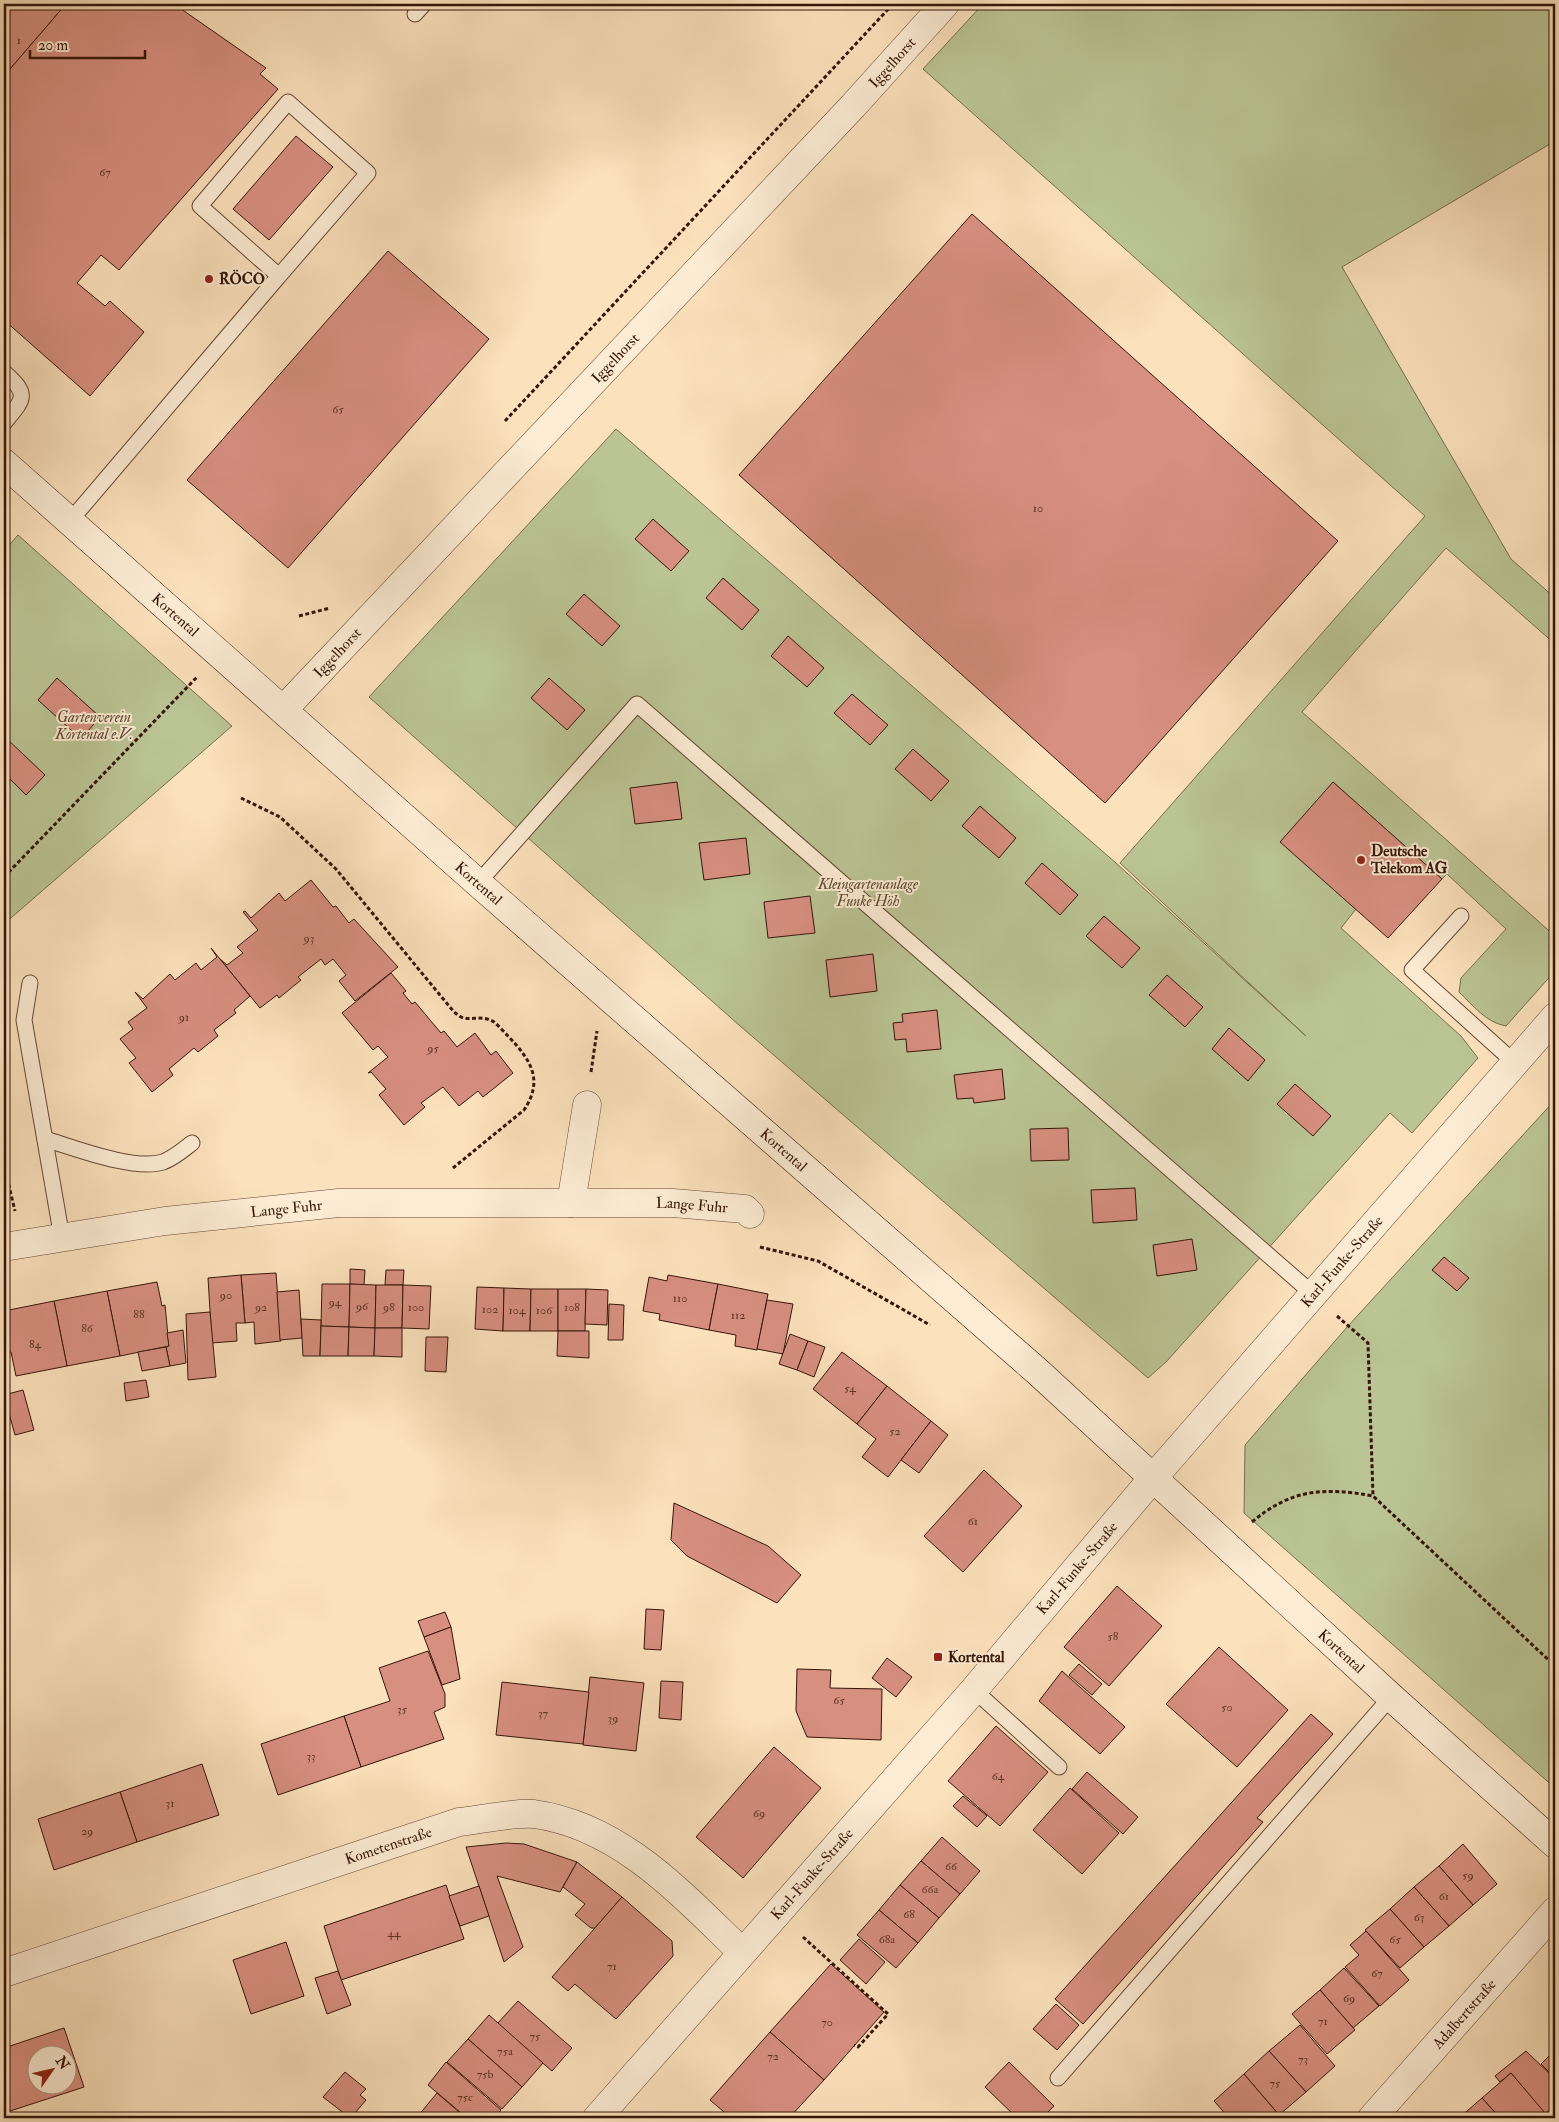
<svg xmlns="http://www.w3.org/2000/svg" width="1559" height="2122" font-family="'IM FELL Double Pica',serif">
  <rect width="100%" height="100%" fill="#fbe1bc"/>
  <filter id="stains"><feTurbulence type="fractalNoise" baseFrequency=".004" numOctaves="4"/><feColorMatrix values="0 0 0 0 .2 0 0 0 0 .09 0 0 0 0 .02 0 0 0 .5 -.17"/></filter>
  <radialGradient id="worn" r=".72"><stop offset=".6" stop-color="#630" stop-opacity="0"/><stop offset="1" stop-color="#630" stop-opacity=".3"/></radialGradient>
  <g fill="#bac494" stroke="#786c4e">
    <path d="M983,4H1555V141L1342,267L1511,559L1555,598V644L1446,548L1302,712L1555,936V971L1506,1026C1485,1022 1474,1006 1459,992L1461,978L1506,929L1447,874L1442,879L1333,782L1356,909L1341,928L1461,1036L1478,1058L1412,1133L1390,1113L1166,1362L1148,1378L739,1025L369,697L616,429L1116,863L1306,1036L1120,863L1425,516L923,69Z"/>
    <polygon points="18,535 232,726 4,924 4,551"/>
    <polygon points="1555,1100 1555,1788 1244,1513 1245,1445 1348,1326"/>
  </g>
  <g fill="#d78f80" stroke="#351508" fill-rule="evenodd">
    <polygon points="4,4 66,4 4,76"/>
    <polygon points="66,4 174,4 266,68 260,74 278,89 119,270 101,255 77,283 105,306 110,301 144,332 90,396 4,320 4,76"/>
    <polygon points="296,136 333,167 269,240 233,209"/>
    <polygon points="972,214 1338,541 1105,803 739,475"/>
    <polygon points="388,251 489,339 288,568 187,480"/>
    <polygon points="653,519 689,551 671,571 635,539"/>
    <polygon points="723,578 759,610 742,630 706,598"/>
    <polygon points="584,594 620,626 602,646 566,614"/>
    <polygon points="788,636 824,668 807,687 771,656"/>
    <polygon points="57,678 100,717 81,739 38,700"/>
    <polygon points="549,678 585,710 567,730 531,698"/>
    <polygon points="852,694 888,725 870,745 834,713"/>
    <polygon points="4,736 45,775 26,795 4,773"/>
    <polygon points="913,749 949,781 931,801 895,769"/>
    <polygon points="677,782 682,819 635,824 630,788"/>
    <polygon points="1333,782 1442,879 1388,938 1280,842"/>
    <polygon points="980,806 1016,838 999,858 962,826"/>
    <polygon points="746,838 750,874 704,880 699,843"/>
    <polygon points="1042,863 1078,895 1060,915 1025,883"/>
    <polygon points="311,880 333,907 336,906 349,923 354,919 398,967 355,1001 339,981 346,975 333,959 325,965 321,959 298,977 301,980 279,998 277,995 260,1008 219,958 227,965 243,953 237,947 258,930 243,912 245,911 251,918 279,893 285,901"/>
    <polygon points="810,896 815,933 768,938 764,902"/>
    <polygon points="1104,916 1140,948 1122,968 1086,936"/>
    <polygon points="211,948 250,996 234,1010 236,1013 214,1030 218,1036 198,1052 194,1048 169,1069 173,1075 152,1092 129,1063 136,1058 120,1039 133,1029 128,1022 147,1008 135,992 143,999 170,974 175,980 196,963 201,970 217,957"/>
    <polygon points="873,954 877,991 830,997 826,960"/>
    <polygon points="391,973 406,991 403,993 412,1004 415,1002 441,1033 444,1031 457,1047 475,1033 491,1055 496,1051 513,1073 483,1097 478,1091 459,1106 443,1087 421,1103 425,1107 404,1125 379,1095 386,1089 371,1072 368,1073 388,1057 378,1046 373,1050 342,1013"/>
    <polygon points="1167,975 1203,1007 1185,1027 1149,995"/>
    <polygon points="937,1010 941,1049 907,1052 906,1039 895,1040 893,1023 903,1022 902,1014"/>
    <polygon points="1229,1028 1265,1060 1248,1081 1212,1049"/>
    <polygon points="1002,1069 1005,1099 974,1103 973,1098 957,1099 954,1075"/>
    <polygon points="1295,1084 1331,1116 1313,1136 1277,1104"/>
    <polygon points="1068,1128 1069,1160 1031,1161 1030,1129"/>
    <polygon points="1135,1188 1137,1220 1093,1223 1091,1190"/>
    <polygon points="1192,1239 1197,1270 1157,1276 1153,1245"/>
    <polygon points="1444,1257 1469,1278 1457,1291 1432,1270"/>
    <polygon points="350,1269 365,1270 364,1285 350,1284"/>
    <polygon points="386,1270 404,1270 403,1285 385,1285"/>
    <polygon points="276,1273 281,1341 255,1344 254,1322 245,1323 241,1275"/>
    <polygon points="241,1275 245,1323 236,1323 237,1341 212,1343 208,1278"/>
    <polygon points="668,1275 718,1284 709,1330 659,1320 660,1314 643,1311 649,1277 667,1281"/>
    <polygon points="157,1282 162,1306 165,1305 169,1346 120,1356 107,1291"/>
    <polygon points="322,1284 350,1284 349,1327 321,1326"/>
    <polygon points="350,1284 376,1285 375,1328 349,1327"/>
    <polygon points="718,1284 768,1294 757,1350 735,1346 736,1335 709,1330"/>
    <polygon points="376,1285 403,1285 402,1328 375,1328"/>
    <polygon points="403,1285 431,1286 429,1329 402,1328"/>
    <polygon points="477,1287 504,1288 503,1331 475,1329"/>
    <polygon points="504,1288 531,1289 530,1331 503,1331"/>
    <polygon points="531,1289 558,1289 558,1331 530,1331"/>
    <polygon points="558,1289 586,1289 585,1331 558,1331"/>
    <polygon points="586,1289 608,1290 607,1325 585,1324"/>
    <polygon points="299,1290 302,1338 280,1340 277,1292"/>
    <polygon points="107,1291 120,1356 67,1366 54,1301"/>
    <polygon points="767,1300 793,1304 783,1354 757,1349"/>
    <polygon points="54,1301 67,1366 16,1376 11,1352 8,1352 4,1311"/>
    <polygon points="609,1304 624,1305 623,1340 608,1340"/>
    <polygon points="210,1312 216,1377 188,1380 186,1314"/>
    <polygon points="301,1319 321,1320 320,1356 303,1356"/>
    <polygon points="321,1326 349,1327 348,1356 320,1356"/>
    <polygon points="349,1327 375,1328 374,1356 348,1356"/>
    <polygon points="375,1328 402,1328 402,1357 374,1356"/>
    <polygon points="183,1330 186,1363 170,1366 166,1347 169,1346 167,1333"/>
    <polygon points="558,1331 589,1331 589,1358 557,1356"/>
    <polygon points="790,1334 808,1341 797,1370 779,1364"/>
    <polygon points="426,1337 448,1337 446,1372 425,1371"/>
    <polygon points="808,1341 825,1347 814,1377 797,1370"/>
    <polygon points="166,1347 170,1366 142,1371 138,1352"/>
    <polygon points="842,1352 887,1386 857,1424 813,1389"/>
    <polygon points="146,1380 149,1397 126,1401 124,1383"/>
    <polygon points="887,1386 931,1421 888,1477 862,1457 876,1439 857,1424"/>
    <polygon points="23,1390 34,1430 15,1435 4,1395"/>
    <polygon points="4,1394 8,1410 4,1411"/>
    <polygon points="931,1421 948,1435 919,1473 901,1460"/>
    <polygon points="984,1470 1022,1506 963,1572 924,1536"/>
    <polygon points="674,1503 768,1546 801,1575 777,1603 687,1556 671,1540"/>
    <polygon points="1117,1586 1162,1626 1109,1686 1064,1647"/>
    <polygon points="646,1609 664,1610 661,1650 644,1649"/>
    <polygon points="445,1612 451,1627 424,1637 418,1621"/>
    <polygon points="451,1627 460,1679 442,1685 424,1637"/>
    <polygon points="1219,1647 1288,1710 1237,1767 1166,1704"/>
    <polygon points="428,1651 445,1694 445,1707 434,1712 444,1739 361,1767 344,1716 390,1701 379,1668"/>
    <polygon points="887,1658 912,1677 896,1697 872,1678"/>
    <polygon points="1079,1664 1102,1684 1092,1695 1069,1675"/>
    <polygon points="797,1669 831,1670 830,1688 882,1689 881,1740 807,1737 796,1711"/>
    <polygon points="1062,1671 1125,1727 1100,1754 1039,1701"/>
    <polygon points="590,1677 644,1683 636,1751 583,1745"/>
    <polygon points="661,1681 683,1682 681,1720 659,1718"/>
    <polygon points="502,1682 589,1692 583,1744 496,1735"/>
    <polygon points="1311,1714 1333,1734 1257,1818 1263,1822 1083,2024 1055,1999"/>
    <polygon points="344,1716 361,1767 278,1795 261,1744"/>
    <polygon points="996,1726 1048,1772 1000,1826 948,1781"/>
    <polygon points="774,1747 821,1788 743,1878 696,1837"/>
    <polygon points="202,1764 219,1815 137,1842 120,1792"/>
    <polygon points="1087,1772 1138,1817 1123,1834 1072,1789"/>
    <polygon points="1070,1788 1119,1833 1082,1874 1033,1830"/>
    <polygon points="120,1792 137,1842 54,1870 38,1819"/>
    <polygon points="963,1796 987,1816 977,1827 953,1806"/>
    <polygon points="942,1837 980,1871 960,1894 921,1861"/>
    <polygon points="506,1843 524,1844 577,1862 560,1892 497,1876 523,1947 504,1962 466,1847"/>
    <polygon points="1463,1844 1497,1884 1473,1905 1439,1866"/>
    <polygon points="921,1861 960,1894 939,1918 900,1885"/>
    <polygon points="577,1862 622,1897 595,1928 591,1928 575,1915 585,1904 563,1887"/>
    <polygon points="1439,1866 1473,1905 1449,1926 1414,1887"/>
    <polygon points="446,1885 464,1939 341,1980 324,1926"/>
    <polygon points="900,1885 939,1918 918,1943 879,1910"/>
    <polygon points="479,1886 489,1916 460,1926 449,1896"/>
    <polygon points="1414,1887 1449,1926 1424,1947 1390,1909"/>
    <polygon points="622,1897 672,1941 673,1956 616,2019 575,1984 568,1991 552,1977"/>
    <polygon points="1390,1909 1424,1947 1400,1968 1365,1930"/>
    <polygon points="879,1910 918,1943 896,1968 857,1935"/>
    <polygon points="1366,1931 1409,1980 1380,2006 1345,1967 1359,1955 1350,1945"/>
    <polygon points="859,1939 885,1962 866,1984 840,1960"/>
    <polygon points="286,1942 304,1996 251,2014 233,1960"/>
    <polygon points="831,1964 884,2012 824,2080 770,2032"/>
    <polygon points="1344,1968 1379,2006 1353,2028 1320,1990"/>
    <polygon points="338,1971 351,2005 327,2014 315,1978"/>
    <polygon points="1320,1990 1355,2030 1327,2054 1292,2014"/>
    <polygon points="518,2001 572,2048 552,2071 497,2024"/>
    <polygon points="1056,2004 1079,2025 1057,2050 1033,2029"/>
    <polygon points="489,2015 543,2063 522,2087 468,2039"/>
    <polygon points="1300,2025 1335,2066 1306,2092 1269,2051"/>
    <path d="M64,2028L84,2087L4,2113V2048ZM38,2054H68V2084H38Z"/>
    <polygon points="770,2032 824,2080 789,2118 731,2118 710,2100"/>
    <polygon points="468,2039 522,2087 502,2109 447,2062"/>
    <polygon points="1555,2050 1555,2078 1541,2064"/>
    <polygon points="1269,2051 1306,2092 1279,2115 1244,2074"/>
    <polygon points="1526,2051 1555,2079 1555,2105 1545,2114 1511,2073 1500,2082 1495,2076"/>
    <polygon points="446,2062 501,2110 494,2118 467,2118 428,2085"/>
    <polygon points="1009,2062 1054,2106 1042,2118 1017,2118 985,2087"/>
    <polygon points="345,2072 366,2089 360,2095 366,2100 355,2113 361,2118 350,2118 323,2097"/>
    <polygon points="1511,2073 1545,2113 1539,2118 1500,2118 1482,2098"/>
    <polygon points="1244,2074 1279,2115 1276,2118 1229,2118 1214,2101"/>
    <polygon points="437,2093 466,2118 420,2118 418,2116"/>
    <polygon points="1482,2098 1500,2118 1459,2118"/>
    <polygon points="1224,2112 1229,2118 1217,2118"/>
  </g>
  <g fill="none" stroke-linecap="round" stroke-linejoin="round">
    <defs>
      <g id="lane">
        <polyline points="415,14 424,4"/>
        <path d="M4,372C30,395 24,399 4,423"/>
        <polyline points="70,521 279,276 200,206 288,102 368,173 279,276"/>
        <polyline points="478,883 637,704 1313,1294"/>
        <polyline points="1461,916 1412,970 1515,1063"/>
        <polyline points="30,983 24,1020 62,1238"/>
        <path d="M45,1139C75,1148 134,1171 163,1162C174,1158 183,1150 192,1143"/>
        <polyline points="974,1690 1059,1767"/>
        <polyline points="1058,2078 1391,1697"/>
      </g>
      <g id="street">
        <path id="s1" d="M283,710L853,106L945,4"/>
        <polyline points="571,1203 587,1105"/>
        <path id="s2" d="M4,1247L165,1221L339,1203H673L745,1209L750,1214"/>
        <path id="s3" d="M4,1973L459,1822C479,1820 515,1812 534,1814C621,1826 682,1895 742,1952"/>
        <path id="s4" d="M597,2118L973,1691L1153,1478L1555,1017"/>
        <path id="s5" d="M1372,2118L1555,1911"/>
      </g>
      <g id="secondary">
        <path id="s6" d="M4,463L478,883L1038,1372L1391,1697L1555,1844"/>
      </g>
    </defs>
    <use href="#lane" stroke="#664835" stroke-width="17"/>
    <use href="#street" stroke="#664835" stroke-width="29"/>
    <use href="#secondary" stroke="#351508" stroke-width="29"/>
    <g stroke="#351508" stroke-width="3" stroke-dasharray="4 2.5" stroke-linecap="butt">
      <polyline points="505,421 893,4"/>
      <polyline points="299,616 330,608"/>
      <path d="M241,798L280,817L336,869L454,1012C457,1014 461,1018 464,1018C474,1020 483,1015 494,1022C499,1026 504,1032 508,1036C531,1060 544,1080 524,1110L453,1168"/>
      <polyline points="4,877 197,677"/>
      <polyline points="591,1072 597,1031"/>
      <polyline points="4,1165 15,1211"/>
      <polyline points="760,1247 818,1261 930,1325"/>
      <polyline points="1337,1316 1368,1343 1373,1496"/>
      <path d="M1252,1522C1291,1489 1324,1487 1373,1496L1555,1666"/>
      <polyline points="803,1937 888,2014 858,2047 854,2045"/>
      <polyline points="794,2113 798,2118"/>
    </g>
    <use href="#lane" stroke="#fcecd3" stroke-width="15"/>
    <use href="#street" stroke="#fcecd3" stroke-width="28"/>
    <use href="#secondary" stroke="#fcecd3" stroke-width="28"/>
  </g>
  <g fill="#8f2418" stroke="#fcecd3" stroke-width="2">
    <circle cx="209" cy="279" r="5"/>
    <circle cx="1361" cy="860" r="5"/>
    <rect x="933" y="1652" width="10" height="10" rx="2.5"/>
  </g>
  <g text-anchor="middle" stroke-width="4" stroke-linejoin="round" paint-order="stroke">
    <g font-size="12" fill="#5e3426">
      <text x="19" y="44">1</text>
      <text x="105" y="176">67</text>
      <text x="338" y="413">65</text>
      <text x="1038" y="512">10</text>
      <text x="309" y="942">93</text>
      <text x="184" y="1021">91</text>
      <text x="433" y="1052">95</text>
      <text x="226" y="1299">90</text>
      <text x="680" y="1302">110</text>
      <text x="335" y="1306">94</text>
      <text x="362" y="1310">96</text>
      <text x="261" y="1311">92</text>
      <text x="389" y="1311">98</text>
      <text x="416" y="1311">100</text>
      <text x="572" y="1311">108</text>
      <text x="490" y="1313">102</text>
      <text x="517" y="1314">104</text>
      <text x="544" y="1314">106</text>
      <text x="139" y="1318">88</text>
      <text x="738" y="1319">112</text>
      <text x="87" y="1332">86</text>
      <text x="35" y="1348">84</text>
      <text x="850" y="1392">54</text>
      <text x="895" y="1435">52</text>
      <text x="973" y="1525">61</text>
      <text x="1113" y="1640">58</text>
      <text x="839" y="1704">65</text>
      <text x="1227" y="1711">50</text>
      <text x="402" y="1713">35</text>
      <text x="543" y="1717">37</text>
      <text x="613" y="1722">39</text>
      <text x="311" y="1760">33</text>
      <text x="998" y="1780">64</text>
      <text x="170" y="1807">31</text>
      <text x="759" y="1817">69</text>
      <text x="87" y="1835">29</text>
      <text x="951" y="1870">66</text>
      <text x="1468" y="1879">59</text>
      <text x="930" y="1893">66a</text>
      <text x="1444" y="1900">61</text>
      <text x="909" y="1918">68</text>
      <text x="1419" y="1921">63</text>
      <text x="394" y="1937">44</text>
      <text x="887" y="1943">68a</text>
      <text x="1395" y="1943">65</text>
      <text x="612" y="1970">71</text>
      <text x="1377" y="1977">67</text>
      <text x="1349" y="2002">69</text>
      <text x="1323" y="2025">71</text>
      <text x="827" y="2026">70</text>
      <text x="535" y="2040">75</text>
      <text x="505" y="2055">75a</text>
      <text x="773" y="2060">72</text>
      <text x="1303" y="2063">73</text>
      <text x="485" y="2078">75b</text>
      <text x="1275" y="2087">75</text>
      <text x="465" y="2101">75c</text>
    </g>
    <g font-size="15" fill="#351508" stroke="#fcecd3">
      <text dy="5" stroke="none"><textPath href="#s1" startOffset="889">Iggelhorst</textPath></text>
      <text dy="5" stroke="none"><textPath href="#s1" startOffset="484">Iggelhorst</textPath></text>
      <text dy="5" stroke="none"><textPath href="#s6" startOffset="229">Kortental</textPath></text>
      <text dy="5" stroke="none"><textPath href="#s1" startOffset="79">Iggelhorst</textPath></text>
      <text dy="5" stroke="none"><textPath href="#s6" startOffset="634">Kortental</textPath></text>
      <text dy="5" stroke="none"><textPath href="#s6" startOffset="1039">Kortental</textPath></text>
      <text dy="5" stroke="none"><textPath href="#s2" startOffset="691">Lange Fuhr</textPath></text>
      <text dy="5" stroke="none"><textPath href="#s2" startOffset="285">Lange Fuhr</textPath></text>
      <text dy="5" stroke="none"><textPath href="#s4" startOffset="1135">Karl-Funke-Straße</textPath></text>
      <text dy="5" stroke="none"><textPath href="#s4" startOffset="730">Karl-Funke-Straße</textPath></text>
      <text dy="5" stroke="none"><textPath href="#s6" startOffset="1789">Kortental</textPath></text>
      <text dy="5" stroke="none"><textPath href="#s3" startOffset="405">Kometenstraße</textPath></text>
      <text dy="5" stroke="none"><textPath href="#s4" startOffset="325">Karl-Funke-Straße</textPath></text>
      <text dy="5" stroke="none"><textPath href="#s5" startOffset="139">Adalbertstraße</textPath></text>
    </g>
    <g font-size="15" font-weight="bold" fill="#351508" stroke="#fcecd3" text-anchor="start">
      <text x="219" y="284">RÖCO</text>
      <text x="1371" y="856">Deutsche<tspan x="1371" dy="17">Telekom AG</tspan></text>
      <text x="948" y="1662">Kortental</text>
    </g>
    <g font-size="15" font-style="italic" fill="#5d4a32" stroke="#fcecd3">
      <text x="94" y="722">Gartenverein<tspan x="94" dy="17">Kortental e.V.</tspan></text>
      <text x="868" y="889">Kleingartenanlage<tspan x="868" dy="17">Funke Höh</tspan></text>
    </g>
  </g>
  <rect width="1559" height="2122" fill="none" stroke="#fbe1bc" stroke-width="20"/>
  <rect x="5" y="5" width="1549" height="2112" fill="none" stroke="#351508" stroke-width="2.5"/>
  <rect x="10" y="10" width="1539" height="2102" fill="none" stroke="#351508"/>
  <g transform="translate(52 2070) rotate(56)"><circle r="24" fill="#fcecd3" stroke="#ac9682"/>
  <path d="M0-4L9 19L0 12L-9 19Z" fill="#8f2418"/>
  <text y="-8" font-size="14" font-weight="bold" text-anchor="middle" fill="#351508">N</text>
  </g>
  <path d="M30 50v8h115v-8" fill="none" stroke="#351508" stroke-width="2.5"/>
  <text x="38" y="50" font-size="15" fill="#351508" stroke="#fcecd3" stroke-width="4" paint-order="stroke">20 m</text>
  <rect width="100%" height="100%" filter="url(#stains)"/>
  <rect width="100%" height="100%" fill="url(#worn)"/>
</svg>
